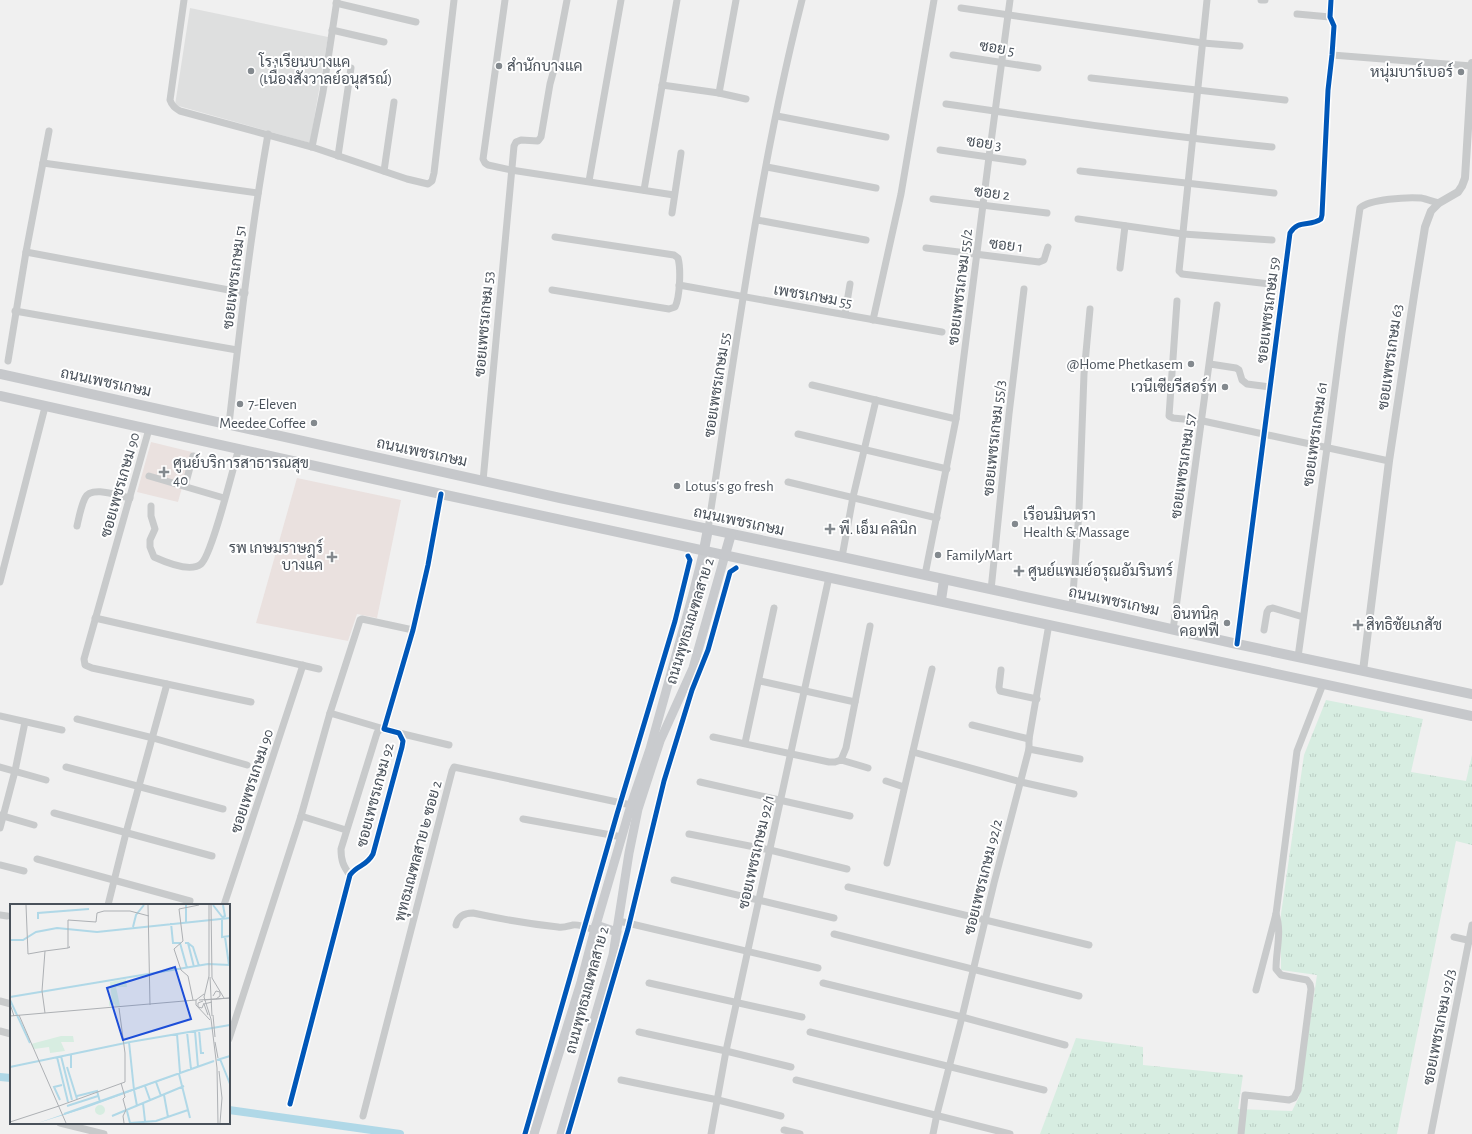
<svg xmlns="http://www.w3.org/2000/svg" width="1472" height="1134" font-family="'Alegreya Sans',Sarabun,sans-serif">
  <defs>
    <pattern id="grass-tufts" width="24" height="20" patternUnits="userSpaceOnUse"><rect width="24" height="20" fill="#d7ede1"/><path d="M3 7l-1-3M5 7V3M7 7l1-3M15 17l-1-3M17 17v-4M19 17l1-3" fill="none" stroke="#bacdc3"/></pattern>
  </defs>
  <rect width="100%" height="100%" fill="#f0f0f0"/>
  <polygon fill="#dedfdf" points="190,8 328,37 310,143 175,105"/>
  <g fill="#eae1df">
    <polygon points="151,442 192,452 178,502 137,492"/>
    <polygon points="297,478 401,500 377,618 357,614 348,641 256,623"/>
  </g>
  <polygon fill="url(#grass-tufts)" points="1326,700 1423,719 1411,772 1466,781 1472,755 1472,845 1456,841 1397,1134 1040,1134 1076,1038 1143,1047 1143,1065 1243,1075 1238,1109 1292,1111 1299,1097 1317,975 1281,970 1281,914 1304,755"/>
  <g fill="none" stroke-linecap="round" stroke-linejoin="round">
    <g stroke="#b0d8e7" stroke-width="8">
      <polyline points="0,1077 11,1078"/>
      <polyline points="229,1110 400,1134"/>
    </g>
    <g stroke="#c8cacb" stroke-width="7">
      <path d="M184,0L170,100C172,106 175,108 180,111L312,147L407,179L428,184L432,181L434,173L454,0"/>
      <polyline points="505,0 483,159 485,163 488,165 511,170 674,195"/>
      <polyline points="1207,0 1179,271 1182,274 1270,284"/>
      <polyline points="1261,0 1265,0"/>
      <polyline points="336,3 416,22"/>
      <polyline points="961,8 1203,43 1240,46"/>
      <polyline points="1297,14 1330,17"/>
      <polyline points="332,30 384,42"/>
      <polyline points="953,55 1038,68"/>
      <polyline points="1332,55 1472,66"/>
      <polyline points="1091,78 1285,100"/>
      <polyline points="662,85 719,93 736,0"/>
      <polyline points="719,93 746,99"/>
      <path d="M946,104C1055,120 1163,136 1272,147"/>
      <polyline points="777,116 886,137"/>
      <polyline points="312,147 323,92 337,0"/>
      <polyline points="940,150 1023,162"/>
      <polyline points="338,156 351,68"/>
      <polyline points="43,163 258,193"/>
      <polyline points="767,167 876,188"/>
      <polyline points="384,171 394,102"/>
      <polyline points="1080,171 1274,193"/>
      <polyline points="589,181 621,0"/>
      <polyline points="644,190 677,0"/>
      <polyline points="933,199 1047,213"/>
      <polyline points="672,213 681,153"/>
      <polyline points="1078,219 1183,234 1272,240"/>
      <polyline points="757,220 866,240"/>
      <polyline points="926,248 1039,262 1044,260 1048,247"/>
      <polyline points="26,252 245,293"/>
      <polyline points="1120,268 1125,226"/>
      <polyline points="679,285 942,332"/>
      <path d="M552,290L669,309L675,307C680,297 681,269 678,258L674,255L555,237"/>
      <polyline points="1177,301 1169,416 1173,418 1203,421 1389,461"/>
      <polyline points="15,311 237,350"/>
      <polyline points="845,314 850,284"/>
      <polyline points="873,320 901,194 934,0"/>
      <polyline points="8,361 26,252 49,131"/>
      <polyline points="1210,364 1236,368 1239,370 1242,380 1247,384 1270,387"/>
      <polyline points="812,385 956,419"/>
      <path d="M229,424C240,327 251,230 268,134"/>
      <polyline points="149,429 84,659 85,665 92,668 251,702"/>
      <polyline points="798,434 947,469"/>
      <polyline points="149,476 224,498"/>
      <polyline points="483,481 514,146 516,142 521,140 538,141 541,137 550,84 553,73 567,0"/>
      <polyline points="788,482 937,518"/>
      <polyline points="185,486 193,456"/>
      <path d="M151,506V516L155,529L150,540V547L154,557C165,562 190,573 201,564C212,555 233,468 239,448"/>
      <path d="M77,526C79,517 81,506 85,498C91,485 119,496 130,498"/>
      <path d="M708,529C735,352 758,174 802,0"/>
      <polyline points="842,557 853,497 876,400"/>
      <polyline points="925,575 956,419 989,157 1010,0"/>
      <polyline points="0,582 45,407"/>
      <polyline points="991,590 1009,414 1024,289"/>
      <polyline points="1072,608 1079,511 1084,374 1090,309"/>
      <polyline points="95,618 319,669"/>
      <polyline points="1173,630 1217,305"/>
      <polyline points="1264,630 1267,612 1269,609 1273,608 1303,617"/>
      <path d="M1237,644L1290,233C1298,219 1310,227 1321,219L1322,215L1328,90L1332,55L1334,26L1330,17L1331,0"/>
      <path d="M1298,657L1327,448L1342,333L1360,208C1370,199 1407,197 1421,198C1427,199 1434,202 1439,203"/>
      <polyline points="1001,670 999,687 1000,691 1037,699"/>
      <polyline points="760,681 855,702"/>
      <polyline points="330,713 360,620 362,619 413,630"/>
      <polyline points="0,716 62,730"/>
      <polyline points="77,719 153,738 247,765"/>
      <polyline points="972,725 1029,739"/>
      <polyline points="399,733 449,745"/>
      <polyline points="713,737 829,762 835,762 841,760 868,768"/>
      <polyline points="745,743 774,608"/>
      <polyline points="1029,749 1080,759"/>
      <polyline points="913,752 1021,782 1074,794"/>
      <polyline points="841,760 846,748 870,626"/>
      <polyline points="0,767 46,780"/>
      <polyline points="66,767 223,809"/>
      <polyline points="886,781 904,787"/>
      <polyline points="700,782 850,816"/>
      <polyline points="54,813 212,856"/>
      <polyline points="0,815 34,825"/>
      <polyline points="301,816 330,713 384,729"/>
      <polyline points="523,819 622,837"/>
      <polyline points="0,828 15,771 25,722"/>
      <polyline points="689,834 770,850 847,869"/>
      <polyline points="37,859 190,901"/>
      <polyline points="887,863 932,669"/>
      <polyline points="0,865 24,871"/>
      <path d="M350,875C343,866 341,860 341,849L377,733L379,730L384,729"/>
      <polyline points="674,880 834,918"/>
      <polyline points="848,887 1089,945"/>
      <polyline points="108,905 126,833 167,684"/>
      <polyline points="224,905 303,665"/>
      <polyline points="0,915 7,916"/>
      <polyline points="619,921 818,968"/>
      <path d="M456,925C458,916 465,913 473,913C501,919 530,924 558,927C564,928 568,926 573,925C580,924 588,928 594,930"/>
      <polyline points="834,934 1079,996"/>
      <polyline points="1454,937 1472,941"/>
      <polyline points="649,983 802,1017"/>
      <polyline points="823,983 962,1017 1065,1045"/>
      <polyline points="1256,990 1276,914 1297,751 1323,684"/>
      <polyline points="0,1001 11,1004"/>
      <polyline points="0,1031 11,1034"/>
      <polyline points="639,1032 726,1051 791,1067"/>
      <polyline points="810,1032 1044,1090"/>
      <polyline points="229,1039 301,816 346,830"/>
      <polyline points="621,1080 718,1100 781,1116"/>
      <polyline points="796,1080 1010,1134"/>
      <path d="M290,1104L350,875C358,864 366,867 373,854L402,747L403,741L399,733L384,729L413,630L428,565L441,494"/>
      <polyline points="363,1116 452,771 454,767 631,805"/>
      <polyline points="60,1123 104,1134"/>
      <polyline points="784,1130 800,1134"/>
      <polyline points="711,1134 726,1051 829,577"/>
      <polyline points="933,1134 937,1114 962,1017 994,883 1029,749 1029,739 1049,624"/>
      <path d="M1241,1134L1245,1095L1289,1100L1294,1098L1298,1090L1311,989L1310,984L1307,980L1281,975L1276,969C1276,950 1282,932 1276,914"/>
      <polyline points="1431,1134 1472,925"/>
    </g>
    <polyline stroke="#c8cacb" stroke-width="8" points="1363,671 1389,461 1415,289 1425,227 1431,211 1439,203 1458,192 1462,186 1465,178 1472,63"/>
    <g stroke="#c9cbce" stroke-width="9">
      <polyline points="596,925 617,932"/>
      <polyline points="534,1134 581,982 596,925 631,805 650,749 693,594 704,550"/>
      <polyline points="561,1134 613,955 629,853 638,809 660,741 693,668 725,555"/>
    </g>
    <g stroke="#c6c8cb" stroke-width="10">
      <polyline points="0,374 560,498 842,557 1100,613 1237,644 1472,694"/>
      <polyline points="0,396 441,494 1472,716"/>
      <polyline points="704,550 708,529"/>
      <polyline points="725,555 731,534"/>
      <polyline points="941,600 944,580"/>
    </g>
    <defs>
      <g id="cycleway">
        <path d="M1237,644L1290,233C1298,219 1310,227 1321,219L1322,215L1328,90L1332,55L1334,26L1330,17L1331,0"/>
        <path d="M290,1104L350,875C358,864 366,867 373,854L402,747L403,741L399,733L384,729L413,630L428,565L441,494"/>
        <polyline points="525,1134 617,814 675,621 690,560 688,556"/>
        <polyline points="568,1134 628,929 664,781 692,690 708,650 730,572 736,568"/>
      </g>
    </defs>
    <use href="#cycleway" stroke="#fff" stroke-width="8"/>
    <use href="#cycleway" stroke="#0057b8" stroke-width="5"/>
  </g>
  <g fill="#83898e" stroke="#fff" stroke-width="1.5">
    <circle cx="499" cy="66" r="4"/>
    <circle cx="251" cy="71" r="4"/>
    <circle cx="1461" cy="72" r="4"/>
    <circle cx="1191" cy="364" r="4"/>
    <circle cx="1225" cy="387" r="4"/>
    <circle cx="240" cy="404" r="4"/>
    <circle cx="314" cy="423" r="4"/>
    <path d="M162 466h4v4h4v4h-4v4h-4v-4h-4v-4h4z"/>
    <circle cx="677" cy="486" r="4"/>
    <circle cx="1015" cy="524" r="4"/>
    <path d="M828 523h4v4h4v4h-4v4h-4v-4h-4v-4h4z"/>
    <circle cx="938" cy="555" r="4"/>
    <path d="M330 551h4v4h4v4h-4v4h-4v-4h-4v-4h4z"/>
    <path d="M1017 565h4v4h4v4h-4v4h-4v-4h-4v-4h4z"/>
    <circle cx="1227" cy="623" r="4"/>
    <path d="M1356 619h4v4h4v4h-4v4h-4v-4h-4v-4h4z"/>
  </g>
  <g text-anchor="middle" stroke-width="4" stroke-linejoin="round" paint-order="stroke">
    <g font-size="15" fill="#49515a" stroke="#fff">
      <text transform="translate(997 48) rotate(9)" y="5">ซอย 5</text>
      <text transform="translate(984 143) rotate(8)" y="5">ซอย 3</text>
      <text transform="translate(992 193) rotate(7)" y="5">ซอย 2</text>
      <text transform="translate(1006 245) rotate(7)" y="5">ซอย 1</text>
      <text transform="translate(234 277) rotate(-83)" y="5">ซอยเพชรเกษม 51</text>
      <text transform="translate(960 287) rotate(-83)" y="5">ซอยเพชรเกษม 55/2</text>
      <text transform="translate(813 296) rotate(10)" y="5">เพชรเกษม 55</text>
      <text transform="translate(1268 310) rotate(-83)" y="5">ซอยเพชรเกษม 59</text>
      <text transform="translate(484 324) rotate(-85)" y="5">ซอยเพชรเกษม 53</text>
      <text transform="translate(1390 357) rotate(-82)" y="5">ซอยเพชรเกษม 63</text>
      <text transform="translate(106 382) rotate(12)" y="5">ถนนเพชรเกษม</text>
      <text transform="translate(717 385) rotate(-81)" y="5">ซอยเพชรเกษม 55</text>
      <text transform="translate(1315 434) rotate(-82)" y="5">ซอยเพชรเกษม 61</text>
      <text transform="translate(994 438) rotate(-84)" y="5">ซอยเพชรเกษม 55/3</text>
      <text transform="translate(422 452) rotate(12)" y="5">ถนนเพชรเกษม</text>
      <text transform="translate(1183 466) rotate(-82)" y="5">ซอยเพชรเกษม 57</text>
      <text transform="translate(120 485) rotate(-74)" y="5">ซอยเพชรเกษม 90</text>
      <text transform="translate(739 521) rotate(12)" y="5">ถนนเพชรเกษม</text>
      <text transform="translate(1114 601) rotate(12)" y="5">ถนนเพชรเกษม</text>
      <text transform="translate(690 621) rotate(-73)" y="5">ถนนพุทธมณฑลสาย 2</text>
      <text transform="translate(252 781) rotate(-72)" y="5">ซอยเพชรเกษม 90</text>
      <text transform="translate(375 795) rotate(-75)" y="5">ซอยเพชรเกษม 92</text>
      <text transform="translate(418 851) rotate(-75)" y="5">พุทธมณฑลสาย ๒ ซอย 2</text>
      <text transform="translate(756 852) rotate(-77)" y="5">ซอยเพชรเกษม 92/1</text>
      <text transform="translate(983 877) rotate(-76)" y="5">ซอยเพชรเกษม 92/2</text>
      <text transform="translate(587 990) rotate(-75)" y="5">ถนนพุทธมณฑลสาย 2</text>
      <text transform="translate(1439 1027) rotate(-79)" y="5">ซอยเพชรเกษม 92/3</text>
    </g>
    <g font-size="15" fill="#49515a" stroke="#fff" text-anchor="start">
      <text x="259" y="67">โรงเรียนบางแค<tspan x="259" dy="17">(เนื่องสังวาลย์อนุสรณ์)</tspan></text>
      <text x="507" y="71">สำนักบางแค</text>
      <text x="1453" y="77" text-anchor="end">หนุ่มบาร์เบอร์</text>
      <text x="1183" y="369" text-anchor="end">@Home Phetkasem</text>
      <text x="1217" y="392" text-anchor="end">เวนีเซียรีสอร์ท</text>
      <text x="248" y="409">7-Eleven</text>
      <text x="306" y="428" text-anchor="end">Meedee Coffee</text>
      <text x="173" y="468">ศูนย์บริการสาธารณสุข<tspan x="173" dy="17">40</tspan></text>
      <text x="685" y="491">Lotus's go fresh</text>
      <text x="1023" y="520">เรือนมินตรา<tspan x="1023" dy="17">Health &amp; Massage</tspan></text>
      <text x="839" y="534">พี. เอ็ม คลินิก</text>
      <text x="323" y="553" text-anchor="end">รพ เกษมราษฎร์<tspan x="323" dy="17">บางแค</tspan></text>
      <text x="946" y="560">FamilyMart</text>
      <text x="1028" y="576">ศูนย์แพมย์อรุณอัมรินทร์</text>
      <text x="1219" y="619" text-anchor="end">อินทนิล<tspan x="1219" dy="17">คอฟฟี่</tspan></text>
      <text x="1366" y="630">สิทธิชัยเภสัช</text>
    </g>
  </g>
  <g transform="translate(10 904)">
    <rect width="220" height="220" fill="#f0f0f0"/>
    <path d="M116,75L117,83H106L110,102H105V100L99,102V97H102L100,78ZM51,132H63L64,138H51L55,147L40,149L39,143L24,145L21,140ZM85 206a5 5 0 1 1 10 0a5 5 0 1 1-10 0Z" fill="#d7ede1"/>
    <path d="M220,151L76,204L28,219L131,183Z" fill="#b0d8e7"/>
    <path fill="none" stroke="#b0d8e7" stroke-width="2" d="M176,1V18M203,1L213,14M213,1L215,12L213,13M28,15V9L79,5M212,15V33L220,32M161,19L163,39H170L177,64M123,23L126,11L134,1M215,33L219,61M0,36H13L26,28L47,24L87,28L220,14M175,39H178L184,63M178,39L183,43L189,62M0,93L198,60L220,61M0,96L20,139M189,126L191,149H194M185,127L188,163M177,128L181,165M167,130L170,169M119,138L124,186M61,150V164M51,152L62,196M47,153L58,198M210,155L220,180M207,156L220,152M0,163L120,138L220,121M57,163L67,195M169,170L180,214M146,178L151,192M135,182L140,196M124,186L127,202M154,191L158,213M67,192L87,187L90,198M50,196L44,183L52,181M133,199L135,217M57,202L88,192M117,207L120,219M54,210L204,157M102,212L174,182M120,219L146,217L178,206"/>
    <path fill="none" stroke="#adb0b4" stroke-width="1" d="M16,1L18,50L35,47L32,87L35,109M138,1L140,101M199,1V72L194,93L201,115L207,164L208,219M201,1L202,74L214,94M58,42V16L86,18L87,9L94,7H120L139,12M35,47L58,44L60,43H57M200,73L202,112M194,90L186,96V101L200,116M203,92L206,87L210,88V92L206,95M183,96L178,72L171,66L164,45L173,37L169,5L189,1M189,96L220,94M194,96L220,94M193,97L188,99V103L192,104L194,99M0,100L4,112M9,111L56,219M198,111L194,100L202,98M203,111L205,133M0,112L186,96M205,138L208,154M209,167L212,194L210,219M111,179L115,193L113,195L116,206L113,212L114,219M49,202L115,178V149L109,104M0,218L49,202"/>
    <path fill="#1d4ed8" fill-opacity="0.15" stroke="#1d4ed8" stroke-width="2" d="M165,63L181,115L113,136L97,84Z"/>
    <rect width="220" height="220" fill="none" stroke="#49515a" stroke-width="2"/>
  </g>
</svg>
